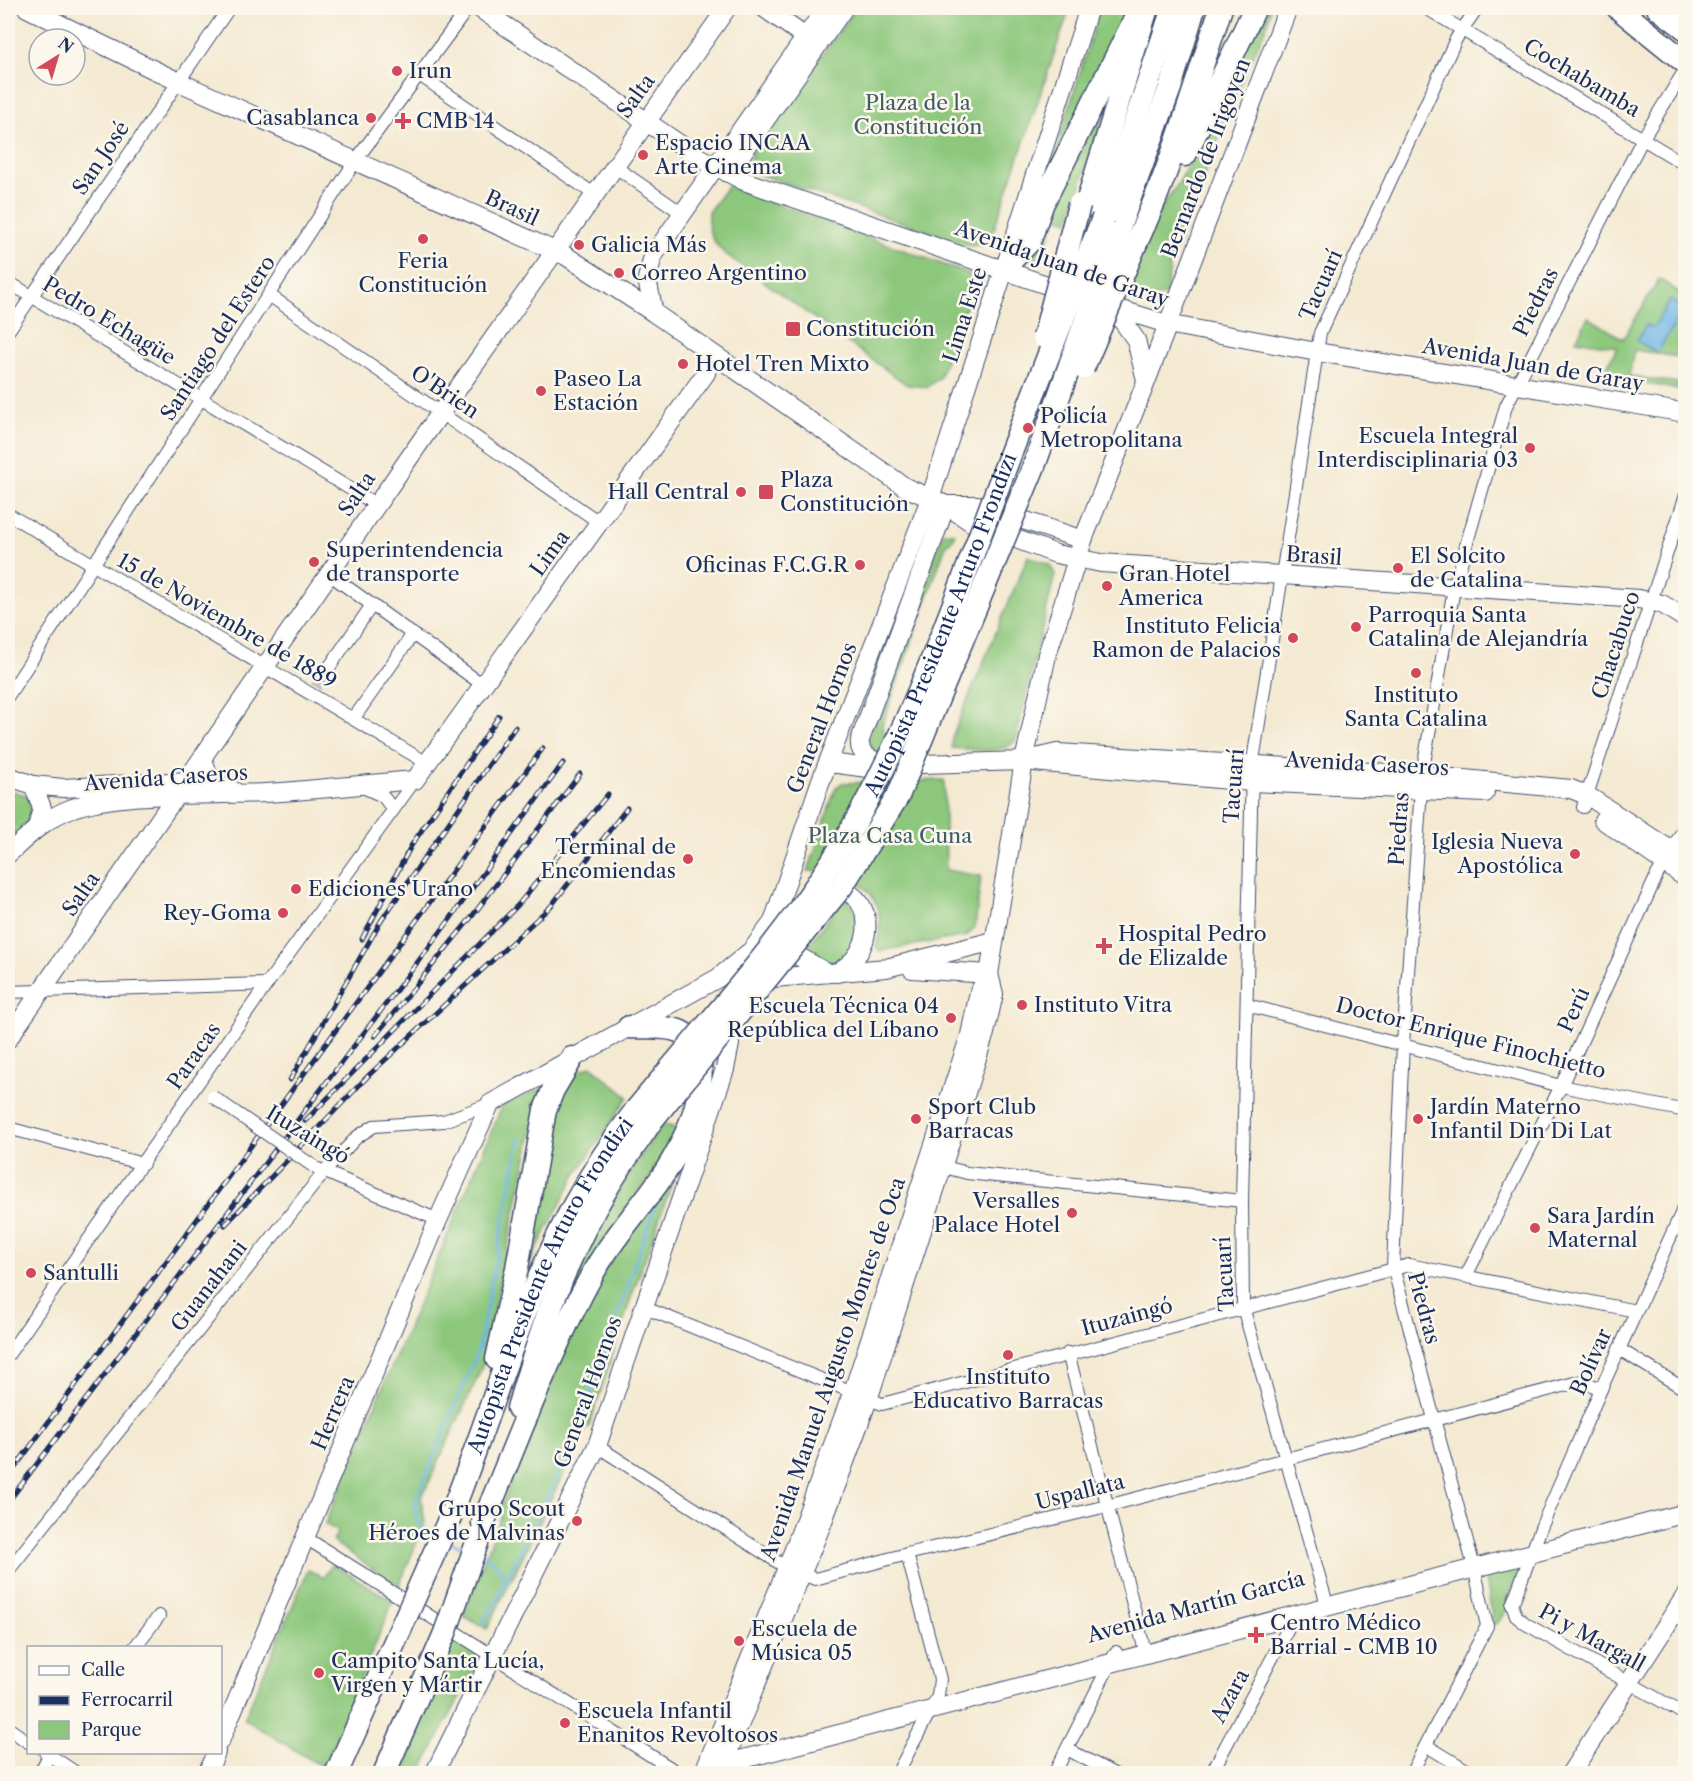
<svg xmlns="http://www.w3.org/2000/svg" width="1693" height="1781" font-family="'Libre Caslon Text',serif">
  <rect width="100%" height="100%" fill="#fbf7ec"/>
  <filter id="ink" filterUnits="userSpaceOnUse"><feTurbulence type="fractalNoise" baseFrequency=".0167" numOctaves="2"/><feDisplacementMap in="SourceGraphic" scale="12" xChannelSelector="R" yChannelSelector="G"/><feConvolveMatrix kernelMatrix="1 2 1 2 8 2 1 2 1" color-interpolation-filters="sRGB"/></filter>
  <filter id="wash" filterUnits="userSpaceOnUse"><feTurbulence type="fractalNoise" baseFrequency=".008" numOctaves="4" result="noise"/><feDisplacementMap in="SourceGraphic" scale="24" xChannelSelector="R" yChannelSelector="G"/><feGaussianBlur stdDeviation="1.35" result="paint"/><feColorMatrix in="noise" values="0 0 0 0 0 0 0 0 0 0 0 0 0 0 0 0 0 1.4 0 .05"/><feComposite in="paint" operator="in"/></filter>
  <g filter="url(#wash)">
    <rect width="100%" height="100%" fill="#f4e9d1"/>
    <g fill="#8cc77c" stroke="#547b6d" stroke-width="1.5">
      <polygon points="857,8 1070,8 994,229 984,244 971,246 756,173 749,167 752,148"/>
      <polygon points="1100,8 1131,8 1120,43 1041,199"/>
      <polygon points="1264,8 1271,8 1266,28 1246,71 1171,259 1166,295 1143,300 1122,292 1161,208 1180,181"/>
      <polygon points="1111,89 1069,221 1056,217 1041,260 1028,257"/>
      <path d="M728,186L972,275L974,286L939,378L927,387L907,385L724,253C711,241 707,229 708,212Z"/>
      <polygon points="1659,279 1685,296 1685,327 1678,338 1685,343 1685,358 1634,350 1629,376 1685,384 1685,391 1603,375 1617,347 1576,340 1588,317 1623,339"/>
      <path d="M943,533H955L952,540L946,545L882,725L886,739L883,754C875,752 869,748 868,740Z"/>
      <path d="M1028,556L1050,565L1055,574L1016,739C1007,756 969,749 952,748V737Z"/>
      <path d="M944,780L946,870L981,876L975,927L967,936L879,951L876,946C892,893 855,872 808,871L836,787L843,783Z"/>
      <path d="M8,790L26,795C41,812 23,831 8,842Z"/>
      <path d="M842,900H848C877,938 834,991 806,949Z"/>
      <polygon points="591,1066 628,1097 575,1176 522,1277 551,1110 574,1073"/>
      <path d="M542,1088L481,1370L421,1499L425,1522L399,1586C375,1573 356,1555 333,1542L338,1531L325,1524L503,1104Z"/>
      <path d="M664,1124L680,1130L556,1326C584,1254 617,1184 664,1124Z"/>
      <polygon points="684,1150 632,1295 589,1427 586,1428 487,1629 463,1616 501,1516 498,1514 587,1297"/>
      <polygon points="332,1564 393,1601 324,1768 244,1719 308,1570 324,1577"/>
      <polygon points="1517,1566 1520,1573 1507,1597 1507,1609 1497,1624 1493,1625 1486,1576"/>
      <polygon points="454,1638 475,1650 479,1660 420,1773 403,1774"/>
    </g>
    <polygon fill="#70b5e6" stroke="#4672a2" stroke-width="1.5" points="1670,300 1684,309 1657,353 1637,341 1646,325 1653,328"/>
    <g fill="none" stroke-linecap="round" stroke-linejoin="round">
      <g stroke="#70b5e6" stroke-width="3">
        <polyline points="432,1535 417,1521 415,1502 478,1351 520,1138"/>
        <polyline points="450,1542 466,1548"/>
        <path d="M480,1554C521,1570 498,1596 483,1623"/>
        <polyline points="504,1584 552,1487 582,1418 656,1203"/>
      </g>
    </g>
  </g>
  <g filter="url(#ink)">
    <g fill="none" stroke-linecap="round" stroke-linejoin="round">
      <polyline stroke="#c9c4ba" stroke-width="12" stroke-dasharray="12 6" stroke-linecap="butt" points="316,687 326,672"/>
      <defs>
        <g id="street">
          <polyline points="1426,8 1686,165"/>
          <polyline points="418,74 594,194"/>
          <polyline points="614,166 683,214"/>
          <polyline points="8,282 377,505"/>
          <polyline points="269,295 599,522"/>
          <polyline points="8,331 229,8"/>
          <polyline points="8,514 427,763"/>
          <polyline points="329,574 483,685"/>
          <polyline points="326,672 372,605"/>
          <polyline points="8,696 356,160 468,8"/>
          <polyline points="354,718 413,634"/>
          <polyline points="365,788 383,796 393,810"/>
          <polyline points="1583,807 1686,495"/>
          <polyline points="8,992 267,984"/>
          <polyline points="1247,1005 1561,1086 1686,1111"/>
          <polyline points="8,1128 143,1164"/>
          <polyline points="937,1165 967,1173 1242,1201"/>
          <polyline points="318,1169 438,1220"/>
          <polyline points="1686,1203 1601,1389 1541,1528 1512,1605 1516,1616 1526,1624 1686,1715"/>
          <polyline points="1466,1276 1561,1086 1657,875 1686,825"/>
          <polyline points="643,1307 882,1404 1409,1265 1636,1311"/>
          <polyline points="1619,1349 1686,1390"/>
          <polyline points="1068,1353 1146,1655"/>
          <polyline points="8,1355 267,984 415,780"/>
          <polyline points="597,1446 787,1568 815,1579 907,1554 1107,1506 1582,1381 1601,1389"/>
          <polyline points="306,1538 680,1774"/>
          <polyline points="8,1571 324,1172 357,1137 374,1126 444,1121 490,1104"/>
          <polyline points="1328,1608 1243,1307 1242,1201 1252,767 1320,333 1456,39 1477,8"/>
          <polyline points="134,1648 159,1616"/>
          <polyline points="8,1728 28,1742"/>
          <polyline points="1427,1746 1473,1774"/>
          <polyline points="1067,1749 1114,1774"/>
          <polyline points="45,1752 78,1774"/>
          <polyline points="39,1774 51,1752"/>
          <polyline points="897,1774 938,1696 940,1679 907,1554"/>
          <polyline points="1054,1774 1116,1652"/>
          <polyline points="1211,1774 1296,1613"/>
          <polyline points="1411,1774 1487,1626 1474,1567 1393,1267 1403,1044 1422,775 1454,588 1506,406 1643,138 1682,75"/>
        </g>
        <g id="secondary">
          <polyline points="27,8 177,81 566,256 654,313 905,487 946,505 971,522 1056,554 1101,563 1639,599 1662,604 1686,619"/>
          <polyline points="479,8 700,158 744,181 1070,293"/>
          <polyline points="764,8 814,43"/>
          <polyline points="728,173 844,8"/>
          <polyline points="1099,303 1167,324 1317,352 1686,413"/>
          <polyline points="1114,309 1136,340 1146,380"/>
          <polyline points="654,313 647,279 653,256 826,8"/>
          <polyline points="946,505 978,505 1083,540"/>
          <polyline points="203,760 211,781 234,791"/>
          <polyline points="1034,762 1251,782 1485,793"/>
          <polyline points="830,763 875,769 888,765 1024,761 1057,753 1422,775 1571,789 1588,796 1686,860"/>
          <path d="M886,765C873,760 858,756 860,740L946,505"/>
          <polyline points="8,776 33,785 63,788 188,781"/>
          <polyline points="33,785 42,808 37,828"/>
          <polyline points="1603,820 1686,878"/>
          <path d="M8,854C27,837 46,818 70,809C121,790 209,796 265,793C315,790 365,784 415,780L706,373L709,361L705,349"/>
          <path d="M828,888C867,888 877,930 855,958C850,965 843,968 837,973"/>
          <polyline points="783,939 800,957 827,973"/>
          <polyline points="912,969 989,974"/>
          <polyline points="774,978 886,968 994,941"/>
          <polyline points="8,1039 425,435 727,8"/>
          <polyline points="220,1741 438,1220 490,1104 718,978 752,950 773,922 820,783 930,499 1089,8"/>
          <polyline points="720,1772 822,1524 869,1397 985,1033 994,994 989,974"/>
          <polyline points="704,1773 724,1764 1686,1513"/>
          <polyline points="207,1774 216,1752"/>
          <polyline points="434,1774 597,1446 725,1069 730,1044"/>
          <polyline points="703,1774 787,1568 853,1391 970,1035 979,992 989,974 1024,761 1047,655 1083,540 1146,382 1288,8"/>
          <polyline points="1570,1774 1686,1595"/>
        </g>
        <g id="highway">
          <polyline points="1618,8 1686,63"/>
          <polyline points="1658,8 1686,29"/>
          <polyline points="1185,155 1255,8"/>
          <polyline points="1086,206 1147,8"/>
          <polyline points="1103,218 1173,8"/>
          <polyline points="1117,233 1170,88 1194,8"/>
          <path d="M1137,241C1172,166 1195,86 1221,8"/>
          <polyline points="1004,268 1029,242 1042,205 1135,19"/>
          <polyline points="497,1359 517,1268 545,1110 553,1090 572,1058"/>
          <path d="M518,1408C540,1332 567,1253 609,1185C622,1163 638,1142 652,1120"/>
          <path id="s1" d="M448,1522C490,1419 521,1301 574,1205C592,1172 613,1140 636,1110"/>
          <path d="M483,1523C518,1439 549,1353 593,1273C618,1227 660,1190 682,1142C694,1118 706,1081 698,1054C689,1020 654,1029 629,1027"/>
        </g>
      </defs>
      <use href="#street" stroke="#3c4b6f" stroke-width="14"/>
      <use href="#secondary" stroke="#3c4b6f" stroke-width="20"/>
      <use href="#highway" stroke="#3c4b6f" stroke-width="25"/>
      <use href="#street" stroke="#fff" stroke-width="12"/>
      <use href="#secondary" stroke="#fff" stroke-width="18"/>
      <use href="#highway" stroke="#fff" stroke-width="22"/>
      <defs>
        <g id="rail">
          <polyline points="362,939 411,846 499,716"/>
          <polyline points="375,1036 470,919 580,774"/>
          <polyline points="290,1080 381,921 515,727"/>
          <polyline points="305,1121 518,905 608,794"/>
          <polyline points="225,1225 369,1075 551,906 627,808"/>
          <polyline points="8,1477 543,748"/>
          <polyline points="8,1502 448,922 563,763"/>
        </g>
      </defs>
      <use href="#rail" stroke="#1b2f5e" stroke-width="5"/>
      <use href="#rail" stroke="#fbf7ec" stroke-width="3" stroke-dasharray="9" stroke-linecap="butt"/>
      <defs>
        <polyline id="street-bridge" points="213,1097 313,1166"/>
        <g id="highway-bridge">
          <polyline points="1044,337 1079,205"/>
          <polyline points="1083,368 1137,241"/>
          <path id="s2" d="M636,1110C707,1023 792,932 848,835C909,730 949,617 992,503C1027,408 1065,313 1103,218"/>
          <polyline points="652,1120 842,886 898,796 1034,466 1117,233"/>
          <polyline points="336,1774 448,1522"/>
          <polyline points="384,1774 445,1633 479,1537"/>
        </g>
      </defs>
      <use href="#street-bridge" stroke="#3c4b6f" stroke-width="14" stroke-linecap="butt"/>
      <use href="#highway-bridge" stroke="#3c4b6f" stroke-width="25" stroke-linecap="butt"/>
      <use href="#street-bridge" stroke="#fff" stroke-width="12"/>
      <use href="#highway-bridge" stroke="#fff" stroke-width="22"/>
    </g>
  </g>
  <g fill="#d1495b" stroke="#fbf7ec" stroke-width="2">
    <circle cx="397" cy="71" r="6"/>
    <circle cx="371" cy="118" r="6"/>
    <path d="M400 112h6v6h6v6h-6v6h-6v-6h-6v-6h6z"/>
    <circle cx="643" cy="155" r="6"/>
    <circle cx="423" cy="239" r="6"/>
    <circle cx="579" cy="245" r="6"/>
    <circle cx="619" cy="273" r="6"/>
    <rect x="785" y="321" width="16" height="16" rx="3"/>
    <circle cx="683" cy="364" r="6"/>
    <circle cx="541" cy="391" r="6"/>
    <circle cx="1028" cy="428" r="6"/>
    <circle cx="1530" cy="448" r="6"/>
    <circle cx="741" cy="492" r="6"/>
    <rect x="758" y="484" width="16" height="16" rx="3"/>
    <circle cx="314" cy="562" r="6"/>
    <circle cx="860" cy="565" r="6"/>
    <circle cx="1398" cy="568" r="6"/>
    <circle cx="1107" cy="586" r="6"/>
    <circle cx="1356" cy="627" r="6"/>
    <circle cx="1293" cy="638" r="6"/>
    <circle cx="1416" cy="673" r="6"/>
    <circle cx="1575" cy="854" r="6"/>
    <circle cx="688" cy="859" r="6"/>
    <circle cx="296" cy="889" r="6"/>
    <circle cx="283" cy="913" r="6"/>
    <path d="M1101 937h6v6h6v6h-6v6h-6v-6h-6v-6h6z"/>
    <circle cx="1022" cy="1005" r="6"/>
    <circle cx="951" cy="1018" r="6"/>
    <circle cx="916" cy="1119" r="6"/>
    <circle cx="1418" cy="1119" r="6"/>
    <circle cx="1072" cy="1213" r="6"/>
    <circle cx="1535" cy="1228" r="6"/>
    <circle cx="31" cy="1273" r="6"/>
    <circle cx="1008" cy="1355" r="6"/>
    <circle cx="577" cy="1521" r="6"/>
    <path d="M1253 1626h6v6h6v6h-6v6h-6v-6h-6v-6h6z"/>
    <circle cx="739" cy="1641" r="6"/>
    <circle cx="319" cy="1673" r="6"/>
    <circle cx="565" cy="1723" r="6"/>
  </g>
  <g text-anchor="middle" stroke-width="5" stroke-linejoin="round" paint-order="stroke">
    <g font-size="21" fill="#1b2f5e" stroke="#fbf7ec" text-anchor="start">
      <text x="409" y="78">Irun</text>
      <text x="359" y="125" text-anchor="end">Casablanca</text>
      <text x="416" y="128">CMB 14</text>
      <text x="655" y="150">Espacio INCAA<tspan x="655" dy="24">Arte Cinema</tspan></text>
      <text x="591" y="252">Galicia Más</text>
      <text x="423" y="268" text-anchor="middle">Feria<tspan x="423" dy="24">Constitución</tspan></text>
      <text x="631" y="280">Correo Argentino</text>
      <text x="806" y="336">Constitución</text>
      <text x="695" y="371">Hotel Tren Mixto</text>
      <text x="553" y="386">Paseo La<tspan x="553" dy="24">Estación</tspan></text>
      <text x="1040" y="423">Policía<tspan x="1040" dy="24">Metropolitana</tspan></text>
      <text x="1518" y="443" text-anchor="end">Escuela Integral<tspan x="1518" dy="24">Interdisciplinaria 03</tspan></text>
      <text x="780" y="487">Plaza<tspan x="780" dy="24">Constitución</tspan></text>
      <text x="729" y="499" text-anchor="end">Hall Central</text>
      <text x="326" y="557">Superintendencia<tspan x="326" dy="24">de transporte</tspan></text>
      <text x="1410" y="563">El Solcito<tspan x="1410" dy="24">de Catalina</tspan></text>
      <text x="848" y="572" text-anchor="end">Oficinas F.C.G.R</text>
      <text x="1119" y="581">Gran Hotel<tspan x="1119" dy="24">America</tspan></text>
      <text x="1368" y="622">Parroquia Santa<tspan x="1368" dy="24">Catalina de Alejandría</tspan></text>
      <text x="1281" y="633" text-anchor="end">Instituto Felicia<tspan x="1281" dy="24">Ramon de Palacios</tspan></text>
      <text x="1416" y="702" text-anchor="middle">Instituto<tspan x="1416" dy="24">Santa Catalina</tspan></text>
      <text x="1563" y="849" text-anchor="end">Iglesia Nueva<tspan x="1563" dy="24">Apostólica</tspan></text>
      <text x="676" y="854" text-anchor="end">Terminal de<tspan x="676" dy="24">Encomiendas</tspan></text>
      <text x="308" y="896">Ediciones Urano</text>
      <text x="271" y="920" text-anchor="end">Rey-Goma</text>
      <text x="1118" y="941">Hospital Pedro<tspan x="1118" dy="24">de Elizalde</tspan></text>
      <text x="1034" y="1012">Instituto Vitra</text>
      <text x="939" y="1013" text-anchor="end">Escuela Técnica 04<tspan x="939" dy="24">República del Líbano</tspan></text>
      <text x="928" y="1114">Sport Club<tspan x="928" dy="24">Barracas</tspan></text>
      <text x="1430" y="1114">Jardín Materno<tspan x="1430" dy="24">Infantil Din Di Lat</tspan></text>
      <text x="1060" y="1208" text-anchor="end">Versalles<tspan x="1060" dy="24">Palace Hotel</tspan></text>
      <text x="1547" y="1223">Sara Jardín<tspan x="1547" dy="24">Maternal</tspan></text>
      <text x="43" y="1280">Santulli</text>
      <text x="1008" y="1384" text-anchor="middle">Instituto<tspan x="1008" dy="24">Educativo Barracas</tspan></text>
      <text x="565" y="1516" text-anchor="end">Grupo Scout<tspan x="565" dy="24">Héroes de Malvinas</tspan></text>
      <text x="1270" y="1630">Centro Médico<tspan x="1270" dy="24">Barrial - CMB 10</tspan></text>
      <text x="751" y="1636">Escuela de<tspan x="751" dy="24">Música 05</tspan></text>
      <text x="331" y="1668">Campito Santa Lucía,<tspan x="331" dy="24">Virgen y Mártir</tspan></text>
      <text x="577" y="1718">Escuela Infantil<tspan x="577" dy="24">Enanitos Revoltosos</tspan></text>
    </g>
    <g font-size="21" fill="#1b2f5e" stroke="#fbf7ec">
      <text transform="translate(1582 78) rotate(31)" y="7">Cochabamba</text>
      <text transform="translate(636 96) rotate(-54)" y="7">Salta</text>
      <text transform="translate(101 158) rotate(-56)" y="7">San José</text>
      <text transform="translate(1206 158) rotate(-69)" y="7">Bernardo de Irigoyen</text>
      <text transform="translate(512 208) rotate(25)" y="7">Brasil</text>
      <text transform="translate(1062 264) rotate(19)" y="7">Avenida Juan de Garay</text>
      <text transform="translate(1321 285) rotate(-66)" y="7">Tacuarí</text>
      <text transform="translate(1536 302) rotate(-63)" y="7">Piedras</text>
      <text transform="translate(965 315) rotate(-72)" y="7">Lima Este</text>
      <text transform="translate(109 321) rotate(31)" y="7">Pedro Echagüe</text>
      <text transform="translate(218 338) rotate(-57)" y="7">Santiago del Estero</text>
      <text transform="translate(1533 365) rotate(10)" y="7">Avenida Juan de Garay</text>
      <text transform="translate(445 392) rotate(34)" y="7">O'Brien</text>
      <text transform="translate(357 494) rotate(-56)" y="7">Salta</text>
      <text transform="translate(550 553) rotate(-54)" y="7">Lima</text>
      <text transform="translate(1314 556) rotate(4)" y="7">Brasil</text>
      <text transform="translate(227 621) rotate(30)" y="7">15 de Noviembre de 1889</text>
      <text dy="7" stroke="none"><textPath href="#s2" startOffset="578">Autopista Presidente Arturo Frondizi</textPath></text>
      <text transform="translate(1616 645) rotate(-72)" y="7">Chacabuco</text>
      <text transform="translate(822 718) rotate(-69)" y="7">General Hornos</text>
      <text transform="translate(1367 764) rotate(3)" y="7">Avenida Caseros</text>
      <text transform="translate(166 778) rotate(-4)" y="7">Avenida Caseros</text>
      <text transform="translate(1234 786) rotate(-86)" y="7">Tacuarí</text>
      <text transform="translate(1399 829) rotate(-86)" y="7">Piedras</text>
      <text transform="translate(81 894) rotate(-55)" y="7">Salta</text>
      <text transform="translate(1574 1010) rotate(-65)" y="7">Perú</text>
      <text transform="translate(1471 1038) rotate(14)" y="7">Doctor Enrique Finochietto</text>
      <text transform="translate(194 1056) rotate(-55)" y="7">Paracas</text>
      <text transform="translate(308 1135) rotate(31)" y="7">Ituzaingó</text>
      <text transform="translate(1225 1274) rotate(-93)" y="7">Tacuarí</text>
      <text transform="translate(209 1286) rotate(-52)" y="7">Guanahani</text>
      <text dy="7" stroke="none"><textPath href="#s1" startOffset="258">Autopista Presidente Arturo Frondizi</textPath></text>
      <text transform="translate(1424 1308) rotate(75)" y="7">Piedras</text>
      <text transform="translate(1127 1317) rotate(-15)" y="7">Ituzaingó</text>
      <text transform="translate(1591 1362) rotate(-66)" y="7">Bolívar</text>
      <text transform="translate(833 1369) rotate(-71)" y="7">Avenida Manuel Augusto Montes de Oca</text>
      <text transform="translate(588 1392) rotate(-70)" y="7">General Hornos</text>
      <text transform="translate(333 1413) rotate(-67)" y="7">Herrera</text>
      <text transform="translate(1080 1492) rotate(-14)" y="7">Uspallata</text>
      <text transform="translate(1196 1607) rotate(-15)" y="7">Avenida Martín García</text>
      <text transform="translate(1592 1638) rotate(29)" y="7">Pi y Margall</text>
      <text transform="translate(1230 1696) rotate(-62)" y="7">Azara</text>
    </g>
    <g font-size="21" fill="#3d5d67" stroke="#fbf7ec">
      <text x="918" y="110">Plaza de la<tspan x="918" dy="24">Constitución</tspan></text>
      <text x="890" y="843">Plaza Casa Cuna</text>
    </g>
  </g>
  <rect width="1693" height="1781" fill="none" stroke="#fbf7ec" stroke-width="30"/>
  <rect x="27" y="1646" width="195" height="108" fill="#fbf7ec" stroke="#a1a7b3" stroke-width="1.5"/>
  <rect x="39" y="1666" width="30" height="9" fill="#ffffff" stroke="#a1a7b3" stroke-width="1.5"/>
  <text x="81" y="1676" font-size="18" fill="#1b2f5e">Calle</text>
  <rect x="39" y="1696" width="30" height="9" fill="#1b2f5e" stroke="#a1a7b3" stroke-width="1.5"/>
  <text x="81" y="1706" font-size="18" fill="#1b2f5e">Ferrocarril</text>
  <rect x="39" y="1721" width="30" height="18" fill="#8cc77c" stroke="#a1a7b3" stroke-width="1.5"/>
  <text x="81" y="1736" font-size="18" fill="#1b2f5e">Parque</text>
  <g transform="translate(57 57) rotate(37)"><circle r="28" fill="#fbf7ec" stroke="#a1a7b3" stroke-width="1.5"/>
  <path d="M0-4.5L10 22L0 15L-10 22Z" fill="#d1495b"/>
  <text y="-9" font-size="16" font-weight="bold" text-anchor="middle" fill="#1b2f5e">N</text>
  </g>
</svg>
